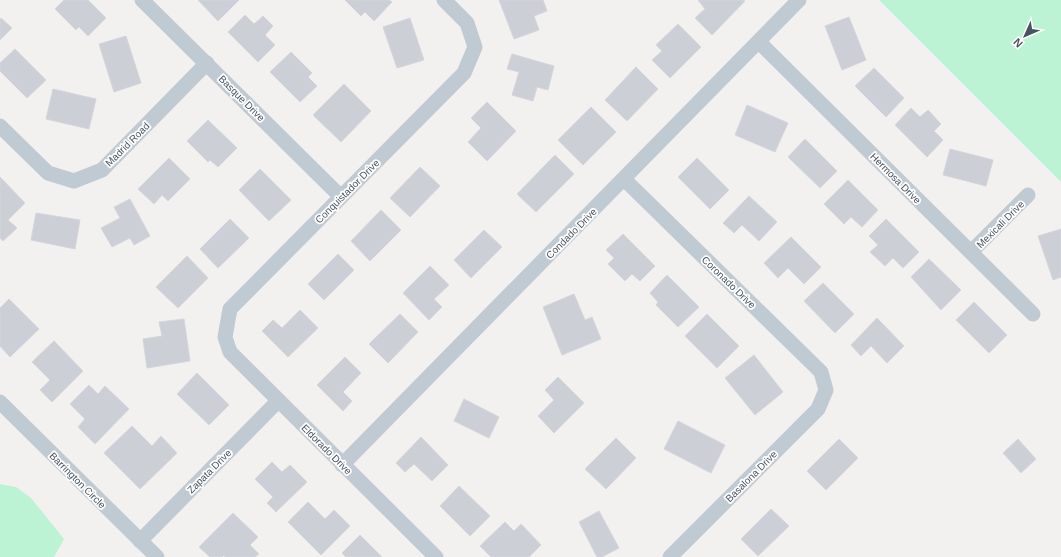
<svg xmlns="http://www.w3.org/2000/svg" width="1061" height="557" font-family="Arial,sans-serif">
  <rect width="100%" height="100%" fill="#f3f0f0"/>
  <g fill="#bcf3d4">
    <polygon points="879,0 1061,0 1061,182"/>
    <polygon points="0,484 16,487 31,498 64,539 54,557 0,557"/>
  </g>
  <g fill="#cccfd6" stroke="#d4d6dc">
    <polygon points="64,0 88,0 106,18 88,36 79,27 76,30 55,9"/>
    <polygon points="198,0 239,0 218,21"/>
    <polygon points="345,0 389,0 392,2 374,21 365,12 361,16"/>
    <polygon points="499,0 543,0 547,11 534,16 539,30 514,39"/>
    <polygon points="743,0 745,1 712,35 695,18 705,9 698,0"/>
    <polygon points="245,15 254,24 263,16 273,26 265,35 275,45 258,62 228,32"/>
    <polygon points="849,17 866,60 842,70 825,26"/>
    <polygon points="1,18 12,28 0,40 0,20"/>
    <polygon points="410,18 424,60 397,68 383,27"/>
    <polygon points="678,24 701,47 670,78 652,60 662,51 656,45"/>
    <polygon points="126,36 141,83 114,92 99,44"/>
    <polygon points="15,49 46,80 27,98 0,71 0,63"/>
    <polygon points="291,52 312,73 308,77 317,86 300,102 270,72"/>
    <polygon points="512,54 554,66 548,90 537,87 533,101 512,95 519,72 507,69"/>
    <polygon points="636,67 658,89 627,121 605,100"/>
    <polygon points="874,68 904,98 886,117 855,86"/>
    <polygon points="344,84 371,111 341,142 313,115"/>
    <polygon points="53,89 96,99 89,129 46,119"/>
    <polygon points="487,102 516,131 487,161 468,142 481,128 471,118"/>
    <polygon points="747,105 788,123 775,152 735,135"/>
    <polygon points="591,107 616,132 583,165 558,140"/>
    <polygon points="911,108 920,117 928,110 941,124 934,131 943,140 927,157 895,125"/>
    <polygon points="208,120 237,148 218,167 210,160 208,162 187,141"/>
    <polygon points="805,139 837,171 820,188 788,157"/>
    <polygon points="950,149 993,160 986,186 943,175"/>
    <polygon points="555,155 574,174 536,212 517,194"/>
    <polygon points="169,158 190,179 168,201 162,195 154,204 138,189"/>
    <polygon points="697,158 729,190 710,209 678,177"/>
    <polygon points="420,167 440,186 410,217 390,198"/>
    <polygon points="260,169 291,200 269,221 239,190"/>
    <polygon points="0,177 25,203 8,220 17,228 3,241 0,238"/>
    <polygon points="848,180 878,210 862,227 851,217 844,224 824,204"/>
    <polygon points="749,196 777,222 759,241 742,225 734,233 723,223"/>
    <polygon points="130,199 150,236 134,245 130,238 112,247 101,228 120,218 114,207"/>
    <polygon points="381,210 401,230 370,261 351,241"/>
    <polygon points="36,213 80,220 75,249 31,240"/>
    <polygon points="230,219 249,238 218,268 200,249"/>
    <polygon points="886,219 919,252 903,268 893,258 885,266 870,252 878,245 869,236"/>
    <polygon points="1061,229 1061,277 1053,280 1038,236"/>
    <polygon points="484,230 502,247 471,278 454,260"/>
    <polygon points="623,234 655,266 640,281 632,274 625,281 608,264 614,258 606,250"/>
    <polygon points="791,237 821,267 804,284 788,268 778,278 764,263"/>
    <polygon points="338,254 354,270 324,300 308,284"/>
    <polygon points="187,256 208,278 178,308 156,287"/>
    <polygon points="929,259 961,290 941,310 911,277"/>
    <polygon points="430,266 449,285 434,299 442,307 429,320 403,293"/>
    <polygon points="667,275 699,307 678,327 656,305 658,302 650,293"/>
    <polygon points="823,283 854,314 835,333 804,301"/>
    <polygon points="574,294 585,320 592,317 601,339 562,355 543,307"/>
    <polygon points="9,299 39,329 10,357 0,346 0,308"/>
    <polygon points="974,302 1007,335 989,353 956,320"/>
    <polygon points="300,310 318,328 288,357 262,331 273,320 282,328"/>
    <polygon points="400,314 418,332 388,363 369,344"/>
    <polygon points="707,314 739,346 717,368 685,336"/>
    <polygon points="877,318 904,346 887,363 871,346 861,356 851,345"/>
    <polygon points="184,319 190,361 147,368 143,339 162,336 159,322"/>
    <polygon points="54,341 83,371 52,402 40,390 50,380 32,362"/>
    <polygon points="754,355 783,392 755,415 725,378"/>
    <polygon points="345,357 361,373 343,392 352,401 343,411 317,385"/>
    <polygon points="197,373 229,405 209,425 177,394"/>
    <polygon points="558,377 584,403 554,433 538,416 554,400 545,390"/>
    <polygon points="89,385 98,394 105,386 129,409 95,444 78,427 85,419 70,404"/>
    <polygon points="464,399 499,417 489,438 454,421"/>
    <polygon points="678,421 725,445 711,473 664,449"/>
    <polygon points="132,426 152,446 161,436 177,453 140,489 104,453"/>
    <polygon points="421,437 448,465 432,481 414,464 405,472 396,463"/>
    <polygon points="616,438 636,458 606,489 585,469"/>
    <polygon points="839,439 858,458 826,490 807,471"/>
    <polygon points="1018,439 1036,459 1021,473 1003,453"/>
    <polygon points="272,462 282,472 290,465 307,482 276,512 267,503 273,497 255,479"/>
    <polygon points="459,486 490,516 470,536 440,506"/>
    <polygon points="308,502 325,519 334,510 350,526 321,555 288,522"/>
    <polygon points="771,509 789,526 758,556 741,539"/>
    <polygon points="599,511 619,548 602,557 597,557 579,522"/>
    <polygon points="233,513 258,537 250,545 259,554 255,557 225,557 224,555 222,557 210,557 199,547"/>
    <polygon points="505,522 514,531 521,524 541,545 529,557 491,557 480,546"/>
    <polygon points="360,535 382,557 346,557 342,553"/>
  </g>
  <g fill="none" stroke-linecap="round" stroke-linejoin="round">
    <g stroke="#c0cad3" stroke-width="15">
      <polyline points="142,0 341,197"/>
      <polyline points="759,42 1033,314"/>
      <polyline points="0,126 48,173 74,181 102,170 207,63"/>
      <polyline points="624,179 821,372 826,390 818,409 670,557"/>
      <polyline points="971,252 1028,195"/>
      <polyline points="0,402 157,557"/>
      <polyline points="342,465 799,0"/>
      <polyline points="140,541 278,401"/>
      <polyline points="436,557 230,352 225,337 230,309 464,73 475,47 467,23 444,0"/>
    </g>
  </g>
  <g text-anchor="middle" stroke-width="3.5" stroke-linejoin="round" paint-order="stroke">
    <g font-size="10" fill="#475360" stroke="#fff">
      <text transform="translate(242 98) rotate(45)" y="4">Basque Drive</text>
      <text transform="translate(127 144) rotate(-45)" y="4">Madrid Road</text>
      <text transform="translate(896 178) rotate(45)" y="4">Hermosa Drive</text>
      <text transform="translate(347 191) rotate(-45)" y="4">Conquistador Drive</text>
      <text transform="translate(1000 224) rotate(-45)" y="4">Mexicali Drive</text>
      <text transform="translate(571 233) rotate(-45)" y="4">Condado Drive</text>
      <text transform="translate(729 282) rotate(44)" y="4">Coronado Drive</text>
      <text transform="translate(327 449) rotate(45)" y="4">Eldorado Drive</text>
      <text transform="translate(209 471) rotate(-45)" y="4">Zapata Drive</text>
      <text transform="translate(751 476) rotate(-45)" y="4">Basalona Drive</text>
      <text transform="translate(78 480) rotate(45)" y="4">Barrington Circle</text>
    </g>
  </g>
  <g transform="translate(1025 36) rotate(225)" stroke="#ffffff" stroke-width="3" paint-order="stroke">
  <path d="M0-3L7 15L0 10L-7 15Z" fill="#475360"/>
  <text y="-6" font-size="11" font-weight="bold" text-anchor="middle" fill="#475360">N</text>
  </g>
</svg>
